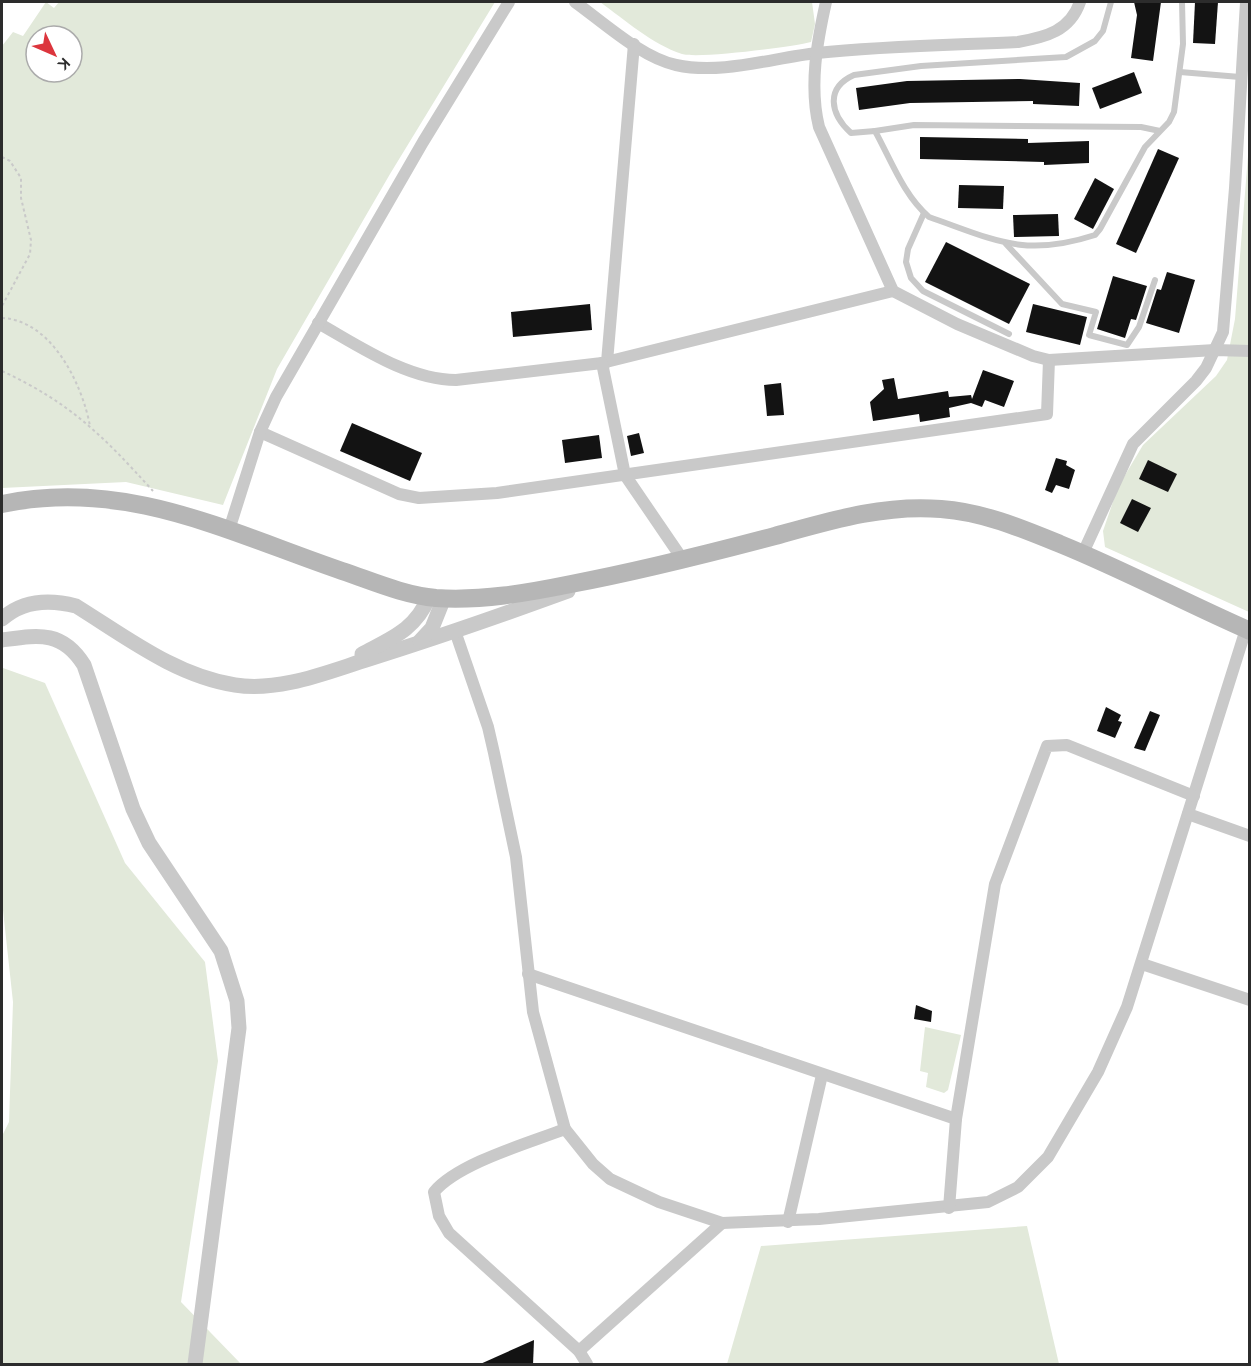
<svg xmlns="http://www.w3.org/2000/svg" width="1251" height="1366" font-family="Karla,sans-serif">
  <rect width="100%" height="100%" fill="#fff"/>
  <g fill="#e2e9da" fill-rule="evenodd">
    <path d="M46,2L54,8L59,2H495L390,174L277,369L223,505L126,482L2,488V46L13,32L23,36ZM36,36H72V72H36Z"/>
    <path d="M600,2H812L815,24L811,42C792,47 698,59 682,54C652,44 625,20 600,2Z"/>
    <polygon points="1249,143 1249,612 1105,547 1103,531 1118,487 1143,445 1216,376 1227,360 1235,319"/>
    <polygon points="3,668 45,683 125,863 205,962 218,1061 181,1302 241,1364 2,1364 2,1136 9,1122 13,1002 2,901"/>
    <polygon points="925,1027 961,1035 948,1090 944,1093 926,1087 928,1073 920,1071"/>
    <polygon points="1027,1226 1059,1364 727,1364 761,1246"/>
  </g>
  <g fill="#131313">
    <polygon points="1134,2 1161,2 1153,61 1131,58 1137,15"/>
    <polygon points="1195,2 1218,2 1215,44 1193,43"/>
    <polygon points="1134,72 1142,93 1100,109 1092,88"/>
    <polygon points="1020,79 1080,83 1079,106 1033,104 1033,101 910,103 859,110 856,88 907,81"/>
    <polygon points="920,137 1028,139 1028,143 1089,141 1089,163 1044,165 1044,162 920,159"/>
    <polygon points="1158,149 1179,158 1136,253 1116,244"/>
    <polygon points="1095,178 1114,189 1093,229 1074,219"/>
    <polygon points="959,185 1004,186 1003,209 958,208"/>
    <polygon points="1058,214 1059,236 1014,237 1013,215"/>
    <polygon points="946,242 1030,284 1009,324 925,282"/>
    <polygon points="1167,272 1195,280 1179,333 1146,323 1157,289 1161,290"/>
    <polygon points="1113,276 1147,286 1136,320 1131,319 1125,338 1097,329"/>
    <polygon points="590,304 592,330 513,337 511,312"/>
    <polygon points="1033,304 1087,317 1080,345 1026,332"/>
    <polygon points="983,370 1014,381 1004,407 985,400 982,407 971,403 949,408 950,417 920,422 919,414 873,421 870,402 884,389 882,380 894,378 898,399 948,391 949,397 971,395 972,399"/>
    <polygon points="781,383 784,415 767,416 764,385"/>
    <polygon points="352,423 422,453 410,481 340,451"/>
    <polygon points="639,433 644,453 631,456 627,436"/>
    <polygon points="599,435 602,458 565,463 562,440"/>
    <polygon points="1056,458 1067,461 1066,465 1075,470 1069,489 1056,485 1052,493 1045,490"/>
    <polygon points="1148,460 1177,474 1168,492 1139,479"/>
    <polygon points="1132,499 1151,508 1138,532 1120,523"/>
    <polygon points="1106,707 1121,715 1118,721 1122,722 1115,738 1097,731"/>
    <polygon points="1150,711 1160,715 1145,751 1134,748"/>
    <polygon points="916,1005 932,1011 931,1022 914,1019"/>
    <polygon points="534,1340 533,1365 478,1365"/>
  </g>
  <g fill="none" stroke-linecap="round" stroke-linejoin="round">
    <g stroke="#c9c9c9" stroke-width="2" stroke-dasharray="3 3" stroke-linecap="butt">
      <polyline points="2,157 10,161 21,178 21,198 31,240 30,254 2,306"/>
      <path d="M2,318C51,320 82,383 90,426"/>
      <path d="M2,371C71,403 103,436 153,491"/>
    </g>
    <g stroke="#c9c9c9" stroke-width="6">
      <polyline points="1180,72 1240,77"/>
      <path d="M875,131L851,133C830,114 825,88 854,75L921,66L1066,57L1095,41L1103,31L1111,2"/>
      <path d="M1160,131L1141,127L914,125L875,131C891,160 904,196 929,217C995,240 1024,258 1095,235L1100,229L1145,147L1169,122L1174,112L1183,44L1182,2"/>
      <polyline points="924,213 908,249 906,262 911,278 923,291 1009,334"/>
      <polyline points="1006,244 1062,304 1096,312 1089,335 1127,345 1139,327 1155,280"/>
    </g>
    <g stroke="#c9c9c9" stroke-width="12">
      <path d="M575,2C603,22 642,58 676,65C721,75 772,58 817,53C883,46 951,45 1018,42C1046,37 1070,31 1080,2"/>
      <path d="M826,2C817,42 809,86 819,127L893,291L957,324L1033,356L1049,360L1215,350L1250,351"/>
      <path d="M318,323C359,346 408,380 456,380L602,363L893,291"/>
      <polyline points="607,362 634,44"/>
      <polyline points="602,363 625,475 683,560"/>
      <polyline points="260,432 399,494 419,498 497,493 1047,414 1049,360"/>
      <polyline points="229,530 260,432 276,397 423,142 509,2"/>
      <polyline points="1083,553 1133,444 1196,381 1206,368 1223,332 1235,188 1246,2"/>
      <polyline points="455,631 488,727 494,753 516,857 533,1012 565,1129 593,1164 610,1179 659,1202 722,1223 819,1219 988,1202 1018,1187 1048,1157 1098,1072 1127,1007 1246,629"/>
      <polyline points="1188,814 1250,836"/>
      <polyline points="1142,964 1250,1000"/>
      <polyline points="528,974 956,1119"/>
      <path d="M565,1129C529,1143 458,1163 434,1192L439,1216L449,1233L579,1351L587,1364"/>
      <polyline points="949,1208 956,1119 995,884 1047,746 1067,745 1194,796"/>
      <polyline points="788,1222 822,1075"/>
      <polyline points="579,1351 722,1223"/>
    </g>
    <g stroke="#c9c9c9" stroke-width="15">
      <path d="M2,619C23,600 49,599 76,606C126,637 176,676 235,685C280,692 327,672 369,659C436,638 502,615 568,591"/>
      <path d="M2,640C38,635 62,630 84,665L133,809L149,843L221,951L237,1001L239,1028L195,1364"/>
      <polyline points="420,641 432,628 444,598"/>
      <path d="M362,654C392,638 415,630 429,597"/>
    </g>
    <path stroke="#b6b6b6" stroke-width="18" d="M2,504C126,478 228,532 342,571C372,581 403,595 436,598C481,601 527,593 571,584C640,571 707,554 775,536C829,521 884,504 941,509C983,512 1021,528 1060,544C1124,570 1186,603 1250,631"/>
  </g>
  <rect width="1251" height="1366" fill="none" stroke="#2c2c2c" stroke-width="6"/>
  <g transform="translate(54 54) rotate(134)"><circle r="28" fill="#ffffff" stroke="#ababab" stroke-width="1.5"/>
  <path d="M0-4.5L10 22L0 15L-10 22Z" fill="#dc353d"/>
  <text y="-9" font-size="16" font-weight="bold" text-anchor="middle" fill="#2c2c2c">K</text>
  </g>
</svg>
